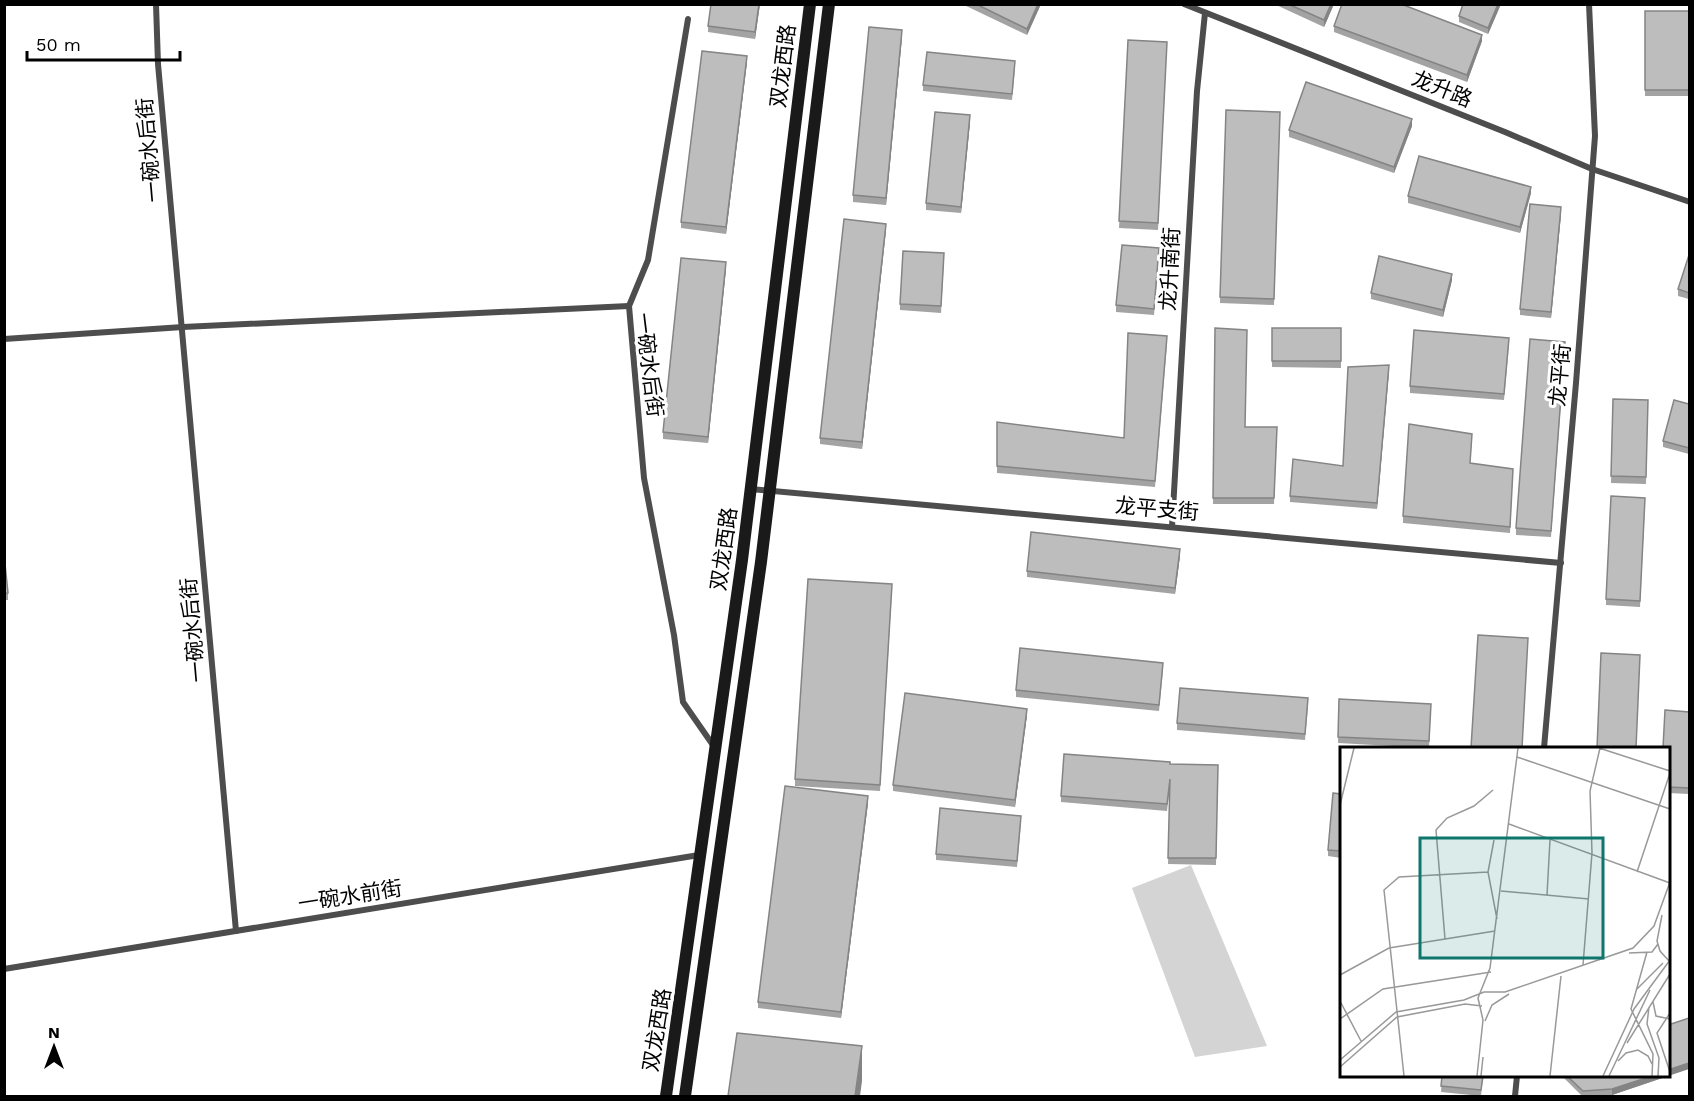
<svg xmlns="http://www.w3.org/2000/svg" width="1694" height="1101" font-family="'Work Sans','Noto Sans SC',sans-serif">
  <rect width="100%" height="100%" fill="#fff"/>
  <polygon fill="#d4d4d4" points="1191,865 1267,1046 1195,1057 1132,888"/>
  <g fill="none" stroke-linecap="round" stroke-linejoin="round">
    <g stroke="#4d4d4d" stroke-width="6">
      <polyline points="156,4 158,64 236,931"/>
      <polyline points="1184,4 1505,132 1592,169 1690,202"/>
      <polyline points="688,19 648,260 629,306 644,478 674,635 683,702 715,748"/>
      <polyline points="4,339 183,327 629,306"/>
      <polyline points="751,489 1561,563"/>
      <polyline points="1172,527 1197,91 1205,13"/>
      <polyline points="1544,748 1576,383 1595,136 1589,4"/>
      <polyline points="4,969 699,855"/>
      <polyline points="1515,1096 1517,1076"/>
    </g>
    <g stroke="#1a1a1a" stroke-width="12">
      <polyline points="666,1096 742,560 810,4"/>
      <polyline points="685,1096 761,562 829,4"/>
    </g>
  </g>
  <g fill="#a3a3a3">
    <polygon points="760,4 755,39 708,32 708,26"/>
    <polygon points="962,4 1041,4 1027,35"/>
    <polygon points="1274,4 1334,4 1324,27"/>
    <polygon points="1463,4 1501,4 1488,34 1459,22 1459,16"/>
    <rect x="1645" y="11" width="44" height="85"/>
    <polygon points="1334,26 1482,41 1467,82 1334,32"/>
    <polygon points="902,37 886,205 853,202 853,195"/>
    <polygon points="1128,40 1167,42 1158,230 1119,228"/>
    <polygon points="747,62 726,234 681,228 681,222"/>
    <polygon points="1015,68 1012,100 923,91 923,85"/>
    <polygon points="1226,110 1280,112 1274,305 1220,303"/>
    <polygon points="970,122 961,213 926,210 926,203"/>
    <polygon points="1412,126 1394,173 1289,137 1289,130"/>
    <polygon points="1531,193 1520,233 1408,203 1408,196"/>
    <polygon points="1561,214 1551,318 1520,315 1520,309"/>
    <polygon points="886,230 862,449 820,444 820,438"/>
    <polygon points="1159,255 1154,315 1116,312 1116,305"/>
    <polygon points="1689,255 1689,299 1678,296 1678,289"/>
    <polygon points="944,260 941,313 900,310 900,304"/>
    <polygon points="726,269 708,443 663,439 663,432"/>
    <polygon points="1452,280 1443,317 1371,299 1371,293"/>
    <polygon points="1215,328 1245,427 1277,427 1274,504 1213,504"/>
    <polygon points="1272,328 1341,328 1341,368 1272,367"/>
    <polygon points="1167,343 1155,487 997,473 997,422 1124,438"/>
    <polygon points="1509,344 1504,400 1410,393 1410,386"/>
    <polygon points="1565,348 1551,537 1516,535 1516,528"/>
    <polygon points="1389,371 1377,509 1290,502 1290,496 1343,466"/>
    <polygon points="1613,399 1648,400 1646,484 1611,483"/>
    <polygon points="1689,404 1689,454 1663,447 1663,441"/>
    <polygon points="1472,440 1470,463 1513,469 1510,533 1403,523 1403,516"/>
    <polygon points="1645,504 1640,607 1606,605 1606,599"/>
    <polygon points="4,554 8,593 8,600 4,600"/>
    <polygon points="1180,556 1175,594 1027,577 1027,571"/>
    <polygon points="892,590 880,791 795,786 795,779"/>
    <polygon points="1163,669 1159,711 1016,697 1016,690"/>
    <polygon points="1339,699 1431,704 1429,748 1338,743"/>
    <polygon points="1308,705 1305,740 1177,730 1177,723"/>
    <polygon points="1689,712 1689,794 1668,793 1668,748"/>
    <polygon points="1027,715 1015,807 893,791 893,785"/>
    <polygon points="1170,764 1218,765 1216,865 1168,864 1170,786 1167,811 1061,802 1061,796"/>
    <polygon points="1341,794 1341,858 1328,856 1328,850"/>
    <polygon points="868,803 841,1018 758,1008 758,1002"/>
    <polygon points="1021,822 1017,867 936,860 936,854"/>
    <polygon points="1442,1076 1483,1076 1481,1096 1441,1092"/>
    <polygon points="1562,1076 1668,1076 1612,1095 1594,1096 1582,1096"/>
  </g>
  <g fill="#848484">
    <polygon points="759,4 760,4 755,39 755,32"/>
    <polygon points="1038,4 1041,4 1027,35 1027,29"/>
    <polygon points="1331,4 1334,4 1324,27 1324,20"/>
    <polygon points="1498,4 1501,4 1488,34 1488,28"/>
    <polygon points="902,30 902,37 886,205 886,198"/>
    <polygon points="1482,35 1482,41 1467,82 1467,75"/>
    <polygon points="747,56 747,62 726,234 726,227"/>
    <polygon points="970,115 970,122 961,213 961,207"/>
    <polygon points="1412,119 1412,126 1394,173 1394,167"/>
    <polygon points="1531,187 1531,193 1520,233 1520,227"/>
    <polygon points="1561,207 1561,214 1551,318 1551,312"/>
    <polygon points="886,224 886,230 862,449 862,442"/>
    <polygon points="726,262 726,269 708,443 708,437"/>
    <polygon points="1452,274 1452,280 1443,317 1443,310"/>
    <polygon points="1389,365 1389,371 1377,509 1377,503"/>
    <polygon points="1180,549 1180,556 1175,594 1175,588"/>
    <polygon points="1027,709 1027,715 1015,807 1015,800"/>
    <polygon points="868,796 868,803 841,1018 841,1012"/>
    <polygon points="862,1046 862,1081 860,1096 855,1096"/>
    <polygon points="1689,1063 1689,1069 1612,1095 1612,1089 1652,1076 1668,1076 1668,1070"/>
  </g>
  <g fill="#bdbdbd" stroke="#848484" stroke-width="1.5">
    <polygon points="711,4 759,4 755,32 708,26"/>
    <polygon points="976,4 1038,4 1027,29"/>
    <polygon points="1288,4 1331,4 1324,20"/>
    <polygon points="1342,4 1401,4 1482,35 1467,75 1334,26"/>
    <polygon points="1463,4 1498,4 1488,28 1459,16"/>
    <rect x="1645" y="11" width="44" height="79"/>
    <polygon points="869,27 902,30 886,198 853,195"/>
    <polygon points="1128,40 1167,42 1158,223 1119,221"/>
    <polygon points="702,51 747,56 726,227 681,222"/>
    <polygon points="927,52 1015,61 1012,94 923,85"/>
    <polygon points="1306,82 1412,119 1394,167 1289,130"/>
    <polygon points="1226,110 1280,112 1274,299 1220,297"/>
    <polygon points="935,112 970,115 961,207 926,203"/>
    <polygon points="1419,156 1531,187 1520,227 1408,196"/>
    <polygon points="1530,204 1561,207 1551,312 1520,309"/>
    <polygon points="844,219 886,224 862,442 820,438"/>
    <polygon points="1122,245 1159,248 1154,309 1116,305"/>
    <polygon points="903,251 944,253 941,306 900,304"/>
    <polygon points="1689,255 1689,293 1678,289"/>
    <polygon points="1379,256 1452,274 1443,310 1371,293"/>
    <polygon points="681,258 726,262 708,437 663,432"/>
    <polygon points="1215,328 1247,330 1245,427 1277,427 1274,498 1213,498"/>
    <rect x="1272" y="328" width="69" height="33"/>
    <polygon points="1414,330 1509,338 1504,394 1410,386"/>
    <polygon points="1128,333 1167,336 1155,481 997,466 997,422 1124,438"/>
    <polygon points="1530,339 1565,342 1551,531 1516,528"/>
    <polygon points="1389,365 1377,503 1290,496 1293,459 1343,466 1348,367"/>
    <polygon points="1613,399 1648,400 1646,477 1611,476"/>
    <polygon points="1674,400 1689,404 1689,448 1663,441"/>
    <polygon points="1409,424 1472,434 1470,463 1513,469 1510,527 1403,516"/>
    <polygon points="1611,496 1645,498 1640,601 1606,599"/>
    <polygon points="1031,532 1180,549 1175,588 1027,571"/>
    <polygon points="4,554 8,593 4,594"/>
    <polygon points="808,579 892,584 880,785 795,779"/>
    <polygon points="1478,635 1528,638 1522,748 1471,748"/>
    <polygon points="1020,648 1163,663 1159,705 1016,690"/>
    <polygon points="1601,653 1640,655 1636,748 1597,748"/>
    <polygon points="1180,688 1308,698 1305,734 1177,723"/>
    <polygon points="905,693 1027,709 1015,800 893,785"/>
    <polygon points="1339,699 1431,704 1429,741 1338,737"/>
    <polygon points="1665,710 1689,712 1689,788 1668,787 1668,748 1663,748"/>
    <polygon points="1064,754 1170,762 1170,764 1218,765 1216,858 1168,858 1170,779 1167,804 1061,796"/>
    <polygon points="785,786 868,796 841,1012 758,1002"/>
    <polygon points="1333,793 1341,794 1341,851 1328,850"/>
    <polygon points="940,808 1021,816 1017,861 936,854"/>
    <polygon points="1689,1018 1689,1063 1668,1070 1668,1025"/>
    <polygon points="737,1033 862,1046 855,1096 728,1096"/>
    <polygon points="1442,1076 1483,1076 1481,1090 1441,1086"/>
    <polygon points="1567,1076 1652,1076 1612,1089 1583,1091"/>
  </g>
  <g text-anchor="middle" stroke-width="6" stroke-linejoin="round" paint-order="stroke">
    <g font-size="21" fill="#000" stroke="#fff">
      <text transform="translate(783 66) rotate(-83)" y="7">双龙西路</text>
      <text transform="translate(1442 89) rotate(22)" y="7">龙升路</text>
      <text transform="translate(149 150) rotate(-95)" y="7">一碗水后街</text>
      <text transform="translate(1170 269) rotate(-87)" y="7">龙升南街</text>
      <text transform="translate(649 365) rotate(83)" y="7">一碗水后街</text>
      <text transform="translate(1560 375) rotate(-85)" y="7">龙平街</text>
      <text transform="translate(1157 509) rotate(5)" y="7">龙平支街</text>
      <text transform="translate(724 549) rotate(-82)" y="7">双龙西路</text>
      <text transform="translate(193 630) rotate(-95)" y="7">一碗水后街</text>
      <text transform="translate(350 896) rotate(-9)" y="7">一碗水前街</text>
      <text transform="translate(657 1030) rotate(-81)" y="7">双龙西路</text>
    </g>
  </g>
  <g transform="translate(1340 747)">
    <rect width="330" height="330" fill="#fff"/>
    <path fill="none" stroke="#999" stroke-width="1.5" d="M259,1L330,24M177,10L330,62M0,58L14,1M169,77L330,136M154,93L148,125L157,172M297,125L330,26M161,144L249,152M207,148L210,93M322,168L317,194L320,204L330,215M105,192L96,83L107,71L134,59L153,43M307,205L291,262L313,307L312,329M289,206L312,205L318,197M243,218L252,106L250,44L260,1M0,228L49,201L155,184M296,243L323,216M0,254L21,294M313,255L316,269L330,272M309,260L307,277L319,311L318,329M330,266L317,286L330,325M0,272L43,242L151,225M145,274L152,258L169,247M287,296L330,227M0,313L56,265L124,253L144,245H165L293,201L314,179L330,135M278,314L286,306L298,303L308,309L312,317M0,320L57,270L125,257L142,259M64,329L44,143L59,130L148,125M137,329L143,273L138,251L150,221L178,1M141,329L143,310M210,329L221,229M263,329L294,262L330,213M269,329L310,243"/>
    <path fill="#0f766e" fill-opacity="0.15" stroke="#0f766e" stroke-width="3" d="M80,91H263V211H80Z"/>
    <rect width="330" height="330" fill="none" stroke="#000" stroke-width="3"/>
  </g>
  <rect width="1694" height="1101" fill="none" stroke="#000000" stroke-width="12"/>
  <g transform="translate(54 1047)" stroke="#ffffff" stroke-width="4.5" paint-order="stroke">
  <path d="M0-4.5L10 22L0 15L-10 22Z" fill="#000000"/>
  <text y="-9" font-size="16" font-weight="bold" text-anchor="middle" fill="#000000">N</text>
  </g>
  <path d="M27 51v9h153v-9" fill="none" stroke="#000000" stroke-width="3"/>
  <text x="36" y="51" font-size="18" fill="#000000" stroke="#ffffff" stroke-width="4.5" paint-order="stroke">50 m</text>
</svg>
